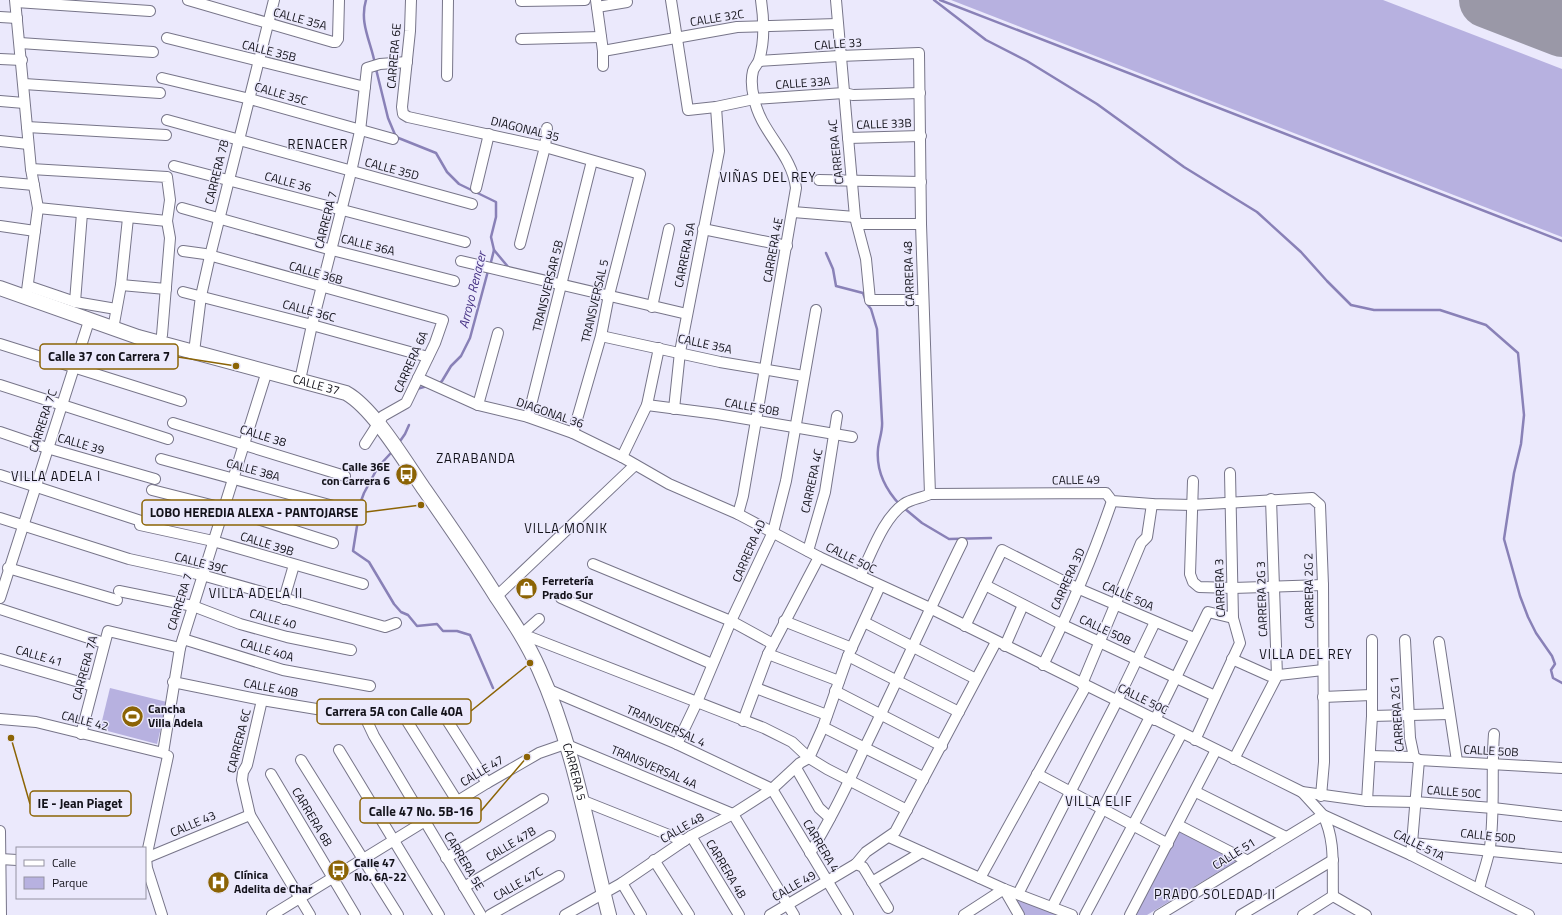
<svg xmlns="http://www.w3.org/2000/svg" width="1562" height="915" font-family="'Titillium Web',sans-serif">
  <rect width="100%" height="100%" fill="#ebe9fc"/>
  <g fill="#b7b1e0">
    <polygon points="951,0 1383,0 1562,69 1562,237"/>
    <polygon points="110,688 167,702 157,744 100,729"/>
    <polygon points="1180,829 1238,860 1147,915 1136,915"/>
    <polygon points="1013,897 1059,915 1025,915"/>
  </g>
  <g fill="none" stroke-linecap="round" stroke-linejoin="round">
    <g stroke="#8981b7" stroke-width="2.5">
      <path d="M366,0C359,23 371,42 375,64"/>
      <polyline points="934,0 986,40 1027,61 1097,104 1184,167 1257,212 1301,252 1327,281 1351,305 1374,310 1440,310 1486,325 1518,353 1524,415 1521,444 1514,473 1504,539 1520,596 1528,617 1536,633 1552,656 1555,664 1551,670 1553,678 1562,683"/>
      <polyline points="940,0 1562,241"/>
      <polyline points="376,69 388,118 396,137 436,153 447,172 459,184 496,202 496,217 491,237 494,250 490,266"/>
      <polyline points="494,250 509,268"/>
      <path d="M826,253L833,269L836,286L863,293L867,304L871,309L877,329L882,421C883,431 879,439 878,449C876,471 885,489 900,505"/>
      <polyline points="438,384 442,381 451,366 461,356 470,338 488,271"/>
      <polyline points="417,389 427,386"/>
      <polyline points="398,444 405,434 409,425"/>
      <polyline points="390,454 378,467 364,493 361,501 353,551 369,562 394,604 401,612 408,615 417,626 437,624 443,631 457,631 470,635 493,688"/>
      <polyline points="904,508 922,523 949,539 991,538"/>
    </g>
    <polyline stroke="#9a98a7" stroke-width="22" points="1553,25 1562,28"/>
    <polyline stroke="#9a98a7" stroke-width="56" points="1487,0 1562,29"/>
    <defs>
      <g id="minor">
        <polyline points="15,0 31,169 38,208 26,298"/>
        <polyline points="188,0 333,42 336,42 338,39 339,0"/>
        <polyline points="411,0 410,31 402,107 403,114 408,117 545,147 640,174 609,295 601,336 573,433"/>
        <polyline points="596,0 603,51 603,66"/>
        <polyline points="671,0 688,110 716,107 754,99 844,93 853,95 920,93"/>
        <polyline points="836,0 855,217 866,259 870,300 923,300"/>
        <polyline points="521,1 585,0"/>
        <polyline points="16,2 150,11"/>
        <polyline points="597,7 627,2"/>
        <polyline points="0,17 17,18"/>
        <polyline points="167,38 365,87"/>
        <polyline points="521,39 601,37"/>
        <polyline points="20,43 153,52"/>
        <polyline points="603,51 737,27 837,24"/>
        <polyline points="0,59 22,60"/>
        <polyline points="759,61 839,56 919,53 921,224 930,494"/>
        <polyline points="447,76 448,0"/>
        <polyline points="162,78 250,99 393,139"/>
        <polyline points="24,84 160,93"/>
        <polyline points="0,101 24,103"/>
        <polyline points="167,120 472,204"/>
        <polyline points="27,127 166,135"/>
        <polyline points="848,138 921,136"/>
        <polyline points="0,141 28,144"/>
        <polyline points="174,166 465,242"/>
        <polyline points="31,169 167,177 170,200 167,221 170,238 162,335"/>
        <polyline points="819,180 921,182"/>
        <polyline points="0,182 34,185"/>
        <polyline points="476,188 489,134"/>
        <polyline points="38,208 167,221"/>
        <polyline points="182,208 332,250 454,281"/>
        <polyline points="793,212 855,217"/>
        <polyline points="857,224 921,224"/>
        <polyline points="0,226 35,231"/>
        <polyline points="703,229 787,246"/>
        <polyline points="520,244 545,147 547,128"/>
        <polyline points="183,251 205,254 443,320 435,343 406,403 383,416 365,444"/>
        <polyline points="461,261 687,314"/>
        <polyline points="121,285 166,289"/>
        <polyline points="28,286 75,302 116,309"/>
        <polyline points="183,292 312,325 428,357"/>
        <polyline points="75,302 82,213"/>
        <polyline points="652,307 669,229"/>
        <polyline points="113,329 121,285 128,218"/>
        <polyline points="601,336 720,362 804,376"/>
        <polyline points="0,344 181,401"/>
        <polyline points="194,352 201,296 210,256 274,0"/>
        <polyline points="418,378 478,405 528,417 573,433 622,457 669,484 738,514 819,557 930,608 1302,792 1367,801 1415,802 1493,808 1562,816"/>
        <polyline points="300,380 312,325 351,172 360,131 367,68 380,64 407,62"/>
        <polyline points="0,385 168,439"/>
        <polyline points="478,405 498,333"/>
        <polyline points="647,405 717,414 852,437"/>
        <polyline points="674,409 680,352 719,151 716,107"/>
        <polyline points="528,417 592,161"/>
        <polyline points="173,423 345,476"/>
        <polyline points="0,432 47,448 155,479"/>
        <polyline points="622,457 647,405 659,348"/>
        <polyline points="161,459 337,507"/>
        <polyline points="0,475 141,521"/>
        <polyline points="1193,481 1190,574 1193,582 1199,587 1233,588 1323,585"/>
        <polyline points="152,490 223,508 333,543"/>
        <path d="M738,514L743,496L796,188C792,153 760,132 754,98C752,90 751,79 753,71C754,67 758,64 759,60C765,41 764,20 761,0"/>
        <polyline points="0,518 129,559 202,575 385,627 396,623"/>
        <polyline points="140,525 213,541 363,584"/>
        <polyline points="808,551 825,492 837,416"/>
        <polyline points="593,564 731,621 773,644"/>
        <polyline points="8,568 117,600"/>
        <path d="M860,576C871,555 883,518 904,504C911,499 922,498 930,494L1106,493L1112,501L1152,504L1192,505L1312,498L1320,505L1323,585L1324,762L1321,796"/>
        <polyline points="985,585 1063,625 1215,696"/>
        <polyline points="119,591 193,606 240,624 287,637 351,650"/>
        <polyline points="497,596 635,465"/>
        <polyline points="0,598 89,321"/>
        <polyline points="561,598 712,664"/>
        <polyline points="284,599 294,565"/>
        <polyline points="0,609 104,643"/>
        <polyline points="539,619 522,634 764,728 792,742 809,758 827,769 907,810"/>
        <polyline points="784,621 852,648"/>
        <polyline points="864,622 976,679"/>
        <polyline points="965,626 1002,550 1077,588 1194,638"/>
        <polyline points="183,639 283,670 370,686"/>
        <polyline points="1405,640 1410,738 1414,757 1419,760 1411,855"/>
        <polyline points="1439,642 1457,761"/>
        <polyline points="1005,646 1023,605"/>
        <polyline points="768,654 839,681"/>
        <polyline points="848,656 959,712"/>
        <polyline points="0,659 93,686"/>
        <polyline points="1232,659 1270,676 1323,670"/>
        <path d="M1043,665C1069,612 1093,557 1112,501"/>
        <polyline points="173,682 262,700 365,717 374,736 481,915"/>
        <polyline points="1082,684 1141,543 1147,537 1152,504"/>
        <polyline points="756,688 827,715"/>
        <polyline points="547,689 677,744 772,789 848,915"/>
        <polyline points="835,691 942,746"/>
        <polyline points="1323,697 1371,695"/>
        <polyline points="262,700 247,765 243,772 242,780 250,815 310,915"/>
        <polyline points="440,709 487,783"/>
        <polyline points="1372,716 1449,714"/>
        <polyline points="0,719 36,722 163,753 180,648 267,371"/>
        <polyline points="1155,720 1208,612 1233,618"/>
        <polyline points="407,721 457,801"/>
        <polyline points="743,721 768,654 819,557"/>
        <polyline points="823,727 921,776 923,780"/>
        <polyline points="81,734 108,631 180,648"/>
        <polyline points="1195,740 1240,643 1233,618 1230,473"/>
        <polyline points="677,744 697,702 731,621 773,532 786,481 816,310"/>
        <polyline points="339,750 439,915"/>
        <polyline points="1370,756 1414,757"/>
        <polyline points="1234,759 1277,676 1271,499"/>
        <polyline points="301,760 398,915"/>
        <polyline points="1419,760 1562,768"/>
        <polyline points="796,768 819,808 830,818"/>
        <polyline points="271,774 355,915"/>
        <polyline points="1037,774 1168,844"/>
        <polyline points="1196,792 1286,837"/>
        <polyline points="1302,792 1323,815 1411,855 1529,915"/>
        <polyline points="581,800 684,841"/>
        <polyline points="1367,801 1372,716 1372,640"/>
        <polyline points="1178,825 1248,861"/>
        <polyline points="0,831 1,915"/>
        <polyline points="691,836 739,915"/>
        <polyline points="889,837 1004,889 1072,915"/>
        <polyline points="1412,843 1562,858"/>
        <path d="M810,853C830,821 847,786 863,751C897,682 928,612 962,543"/>
        <polyline points="146,858 250,815"/>
        <polyline points="446,858 543,799"/>
        <polyline points="0,859 17,860"/>
        <polyline points="654,860 689,915"/>
        <polyline points="856,864 863,867 888,908"/>
        <polyline points="980,878 1086,686"/>
        <polyline points="872,882 922,852"/>
        <polyline points="622,883 641,915"/>
        <polyline points="464,887 550,836"/>
        <path d="M1479,889C1482,875 1488,861 1490,847C1495,810 1491,772 1494,734"/>
        <polyline points="1018,894 1117,701 1155,622"/>
        <polyline points="1333,896 1366,915"/>
        <polyline points="1052,907 1150,717"/>
        <polyline points="162,915 147,868 146,858 168,756"/>
        <polyline points="272,915 487,783 539,753 565,744 733,814 794,915"/>
        <polyline points="490,915 559,876"/>
        <polyline points="565,915 622,883 691,836 733,814 772,789 800,763 809,758 823,727 848,656 880,586"/>
        <polyline points="770,915 856,864 866,852 895,832 996,642"/>
        <polyline points="964,915 1004,889 1019,915"/>
        <polyline points="1085,915 1182,733"/>
        <polyline points="1130,915 1216,750"/>
        <path d="M1159,915L1323,815C1336,841 1332,868 1333,896"/>
        <polyline points="1241,915 1333,860"/>
        <polyline points="1303,915 1333,896"/>
      </g>
      <g id="secondary">
        <path id="s1" d="M0,288L138,337L346,393C373,408 404,460 422,486C447,522 473,559 496,596C512,620 527,642 539,669C574,746 588,833 609,915"/>
      </g>
    </defs>
    <use href="#minor" stroke="#777589" stroke-width="12"/>
    <use href="#secondary" stroke="#777589" stroke-width="16"/>
    <use href="#minor" stroke="#fff" stroke-width="10"/>
    <use href="#secondary" stroke="#fff" stroke-width="14"/>
  </g>
  <defs>
    <symbol id="bus-disc" viewBox="-11 -11 22 22"><circle r="9.5" fill="#8c6405" stroke="#ebe9fc"/><path d="M-5-6H5V4H4V6H2V4H-2V6H-4V4H-5ZM-3.5-4V0h7V-4ZM-3.5 1.2v1.5H-2V1.2ZM2 1.2v1.5H3.5V1.2Z" fill="#fff"/></symbol>
    <symbol id="shop-disc" viewBox="-11 -11 22 22"><circle r="9.5" fill="#8c6405" stroke="#ebe9fc"/><path d="M-5-2.5h2.3a2.7 3.5 0 0 1 5.4 0H5L5.5 6h-11ZM-1.5-2.5h3a1.5 2.3 0 0 0-3 0Z" fill="#fff"/></symbol>
    <symbol id="stadium-disc" viewBox="-11 -11 22 22"><circle r="9.5" fill="#8c6405" stroke="#ebe9fc"/><path d="M0-5a6.5 5 0 1 0 0 10a6.5 5 0 1 0 0-10ZM-3.5-1.8h7v3.6h-7Z" fill="#fff"/></symbol>
    <symbol id="hospital-disc" viewBox="-11 -11 22 22"><circle r="9.5" fill="#8c6405" stroke="#ebe9fc"/><path d="M-5-5h3v3.5h4V-5h3V5h-3V1.5h-4V5h-3Z" fill="#fff"/></symbol>
  </defs>
  <g fill-rule="evenodd">
    <use href="#bus-disc" x="394" y="462" width="25" height="25"/>
    <use href="#shop-disc" x="514" y="576" width="25" height="25"/>
    <use href="#stadium-disc" x="120" y="704" width="25" height="25"/>
    <use href="#bus-disc" x="326" y="858" width="25" height="25"/>
    <use href="#hospital-disc" x="206" y="870" width="25" height="25"/>
  </g>
  <g text-anchor="middle" stroke-width="3" stroke-linejoin="round" paint-order="stroke">
    <g font-size="12" fill="#13121a" stroke="#ebe9fc">
      <text transform="translate(717 18) rotate(-9)" y="4">CALLE 32C</text>
      <text transform="translate(300 19) rotate(15)" y="4">CALLE 35A</text>
      <text transform="translate(838 44) rotate(-4)" y="4">CALLE 33</text>
      <text transform="translate(269 51) rotate(14)" y="4">CALLE 35B</text>
      <text transform="translate(394 56) rotate(-85)" y="4">CARRERA 6E</text>
      <text transform="translate(803 83) rotate(-4)" y="4">CALLE 33A</text>
      <text transform="translate(281 94) rotate(16)" y="4">CALLE 35C</text>
      <text transform="translate(884 124) rotate(-2)" y="4">CALLE 33B</text>
      <text transform="translate(525 129) rotate(14)" y="4">DIAGONAL 35</text>
      <text transform="translate(836 152) rotate(-96)" y="4">CARRERA 4C</text>
      <text transform="translate(392 169) rotate(15)" y="4">CALLE 35D</text>
      <text transform="translate(217 172) rotate(-76)" y="4">CARRERA 7B</text>
      <text transform="translate(288 182) rotate(15)" y="4">CALLE 36</text>
      <text transform="translate(326 220) rotate(-76)" y="4">CARRERA 7</text>
      <text transform="translate(368 245) rotate(14)" y="4">CALLE 36A</text>
      <text transform="translate(773 250) rotate(-80)" y="4">CARRERA 4E</text>
      <text transform="translate(685 255) rotate(-79)" y="4">CARRERA 5A</text>
      <text transform="translate(316 273) rotate(16)" y="4">CALLE 36B</text>
      <text transform="translate(909 274) rotate(-92)" y="4">CARRERA 48</text>
      <text transform="translate(548 286) rotate(-76)" y="4">TRANSVERSAR 5B</text>
      <text transform="translate(595 301) rotate(-77)" y="4">TRANSVERSAL 5</text>
      <text transform="translate(309 311) rotate(15)" y="4">CALLE 36C</text>
      <text transform="translate(705 344) rotate(12)" y="4">CALLE 35A</text>
      <text transform="translate(411 362) rotate(-66)" y="4">CARRERA 6A</text>
      <text dy="4" stroke="none"><textPath href="#s1" startOffset="331">CALLE 37</textPath></text>
      <text transform="translate(752 407) rotate(10)" y="4">CALLE 50B</text>
      <text transform="translate(550 413) rotate(19)" y="4">DIAGONAL 36</text>
      <text transform="translate(43 421) rotate(-72)" y="4">CARRERA 7C</text>
      <text transform="translate(263 436) rotate(17)" y="4">CALLE 38</text>
      <text transform="translate(81 444) rotate(16)" y="4">CALLE 39</text>
      <text transform="translate(253 470) rotate(15)" y="4">CALLE 38A</text>
      <text transform="translate(1076 480) rotate(-1)" y="4">CALLE 49</text>
      <text transform="translate(812 481) rotate(-78)" y="4">CARRERA 4C</text>
      <text transform="translate(267 544) rotate(17)" y="4">CALLE 39B</text>
      <text transform="translate(749 551) rotate(-67)" y="4">CARRERA 4D</text>
      <text transform="translate(851 558) rotate(26)" y="4">CALLE 50C</text>
      <text transform="translate(201 563) rotate(14)" y="4">CALLE 39C</text>
      <text transform="translate(1068 579) rotate(-66)" y="4">CARRERA 3D</text>
      <text transform="translate(1220 588) rotate(-92)" y="4">CARRERA 3</text>
      <text transform="translate(1309 591) rotate(-91)" y="4">CARRERA 2G 2</text>
      <text transform="translate(1128 596) rotate(24)" y="4">CALLE 50A</text>
      <text transform="translate(1262 599) rotate(-92)" y="4">CARRERA 2G 3</text>
      <text transform="translate(180 602) rotate(-73)" y="4">CARRERA 7</text>
      <text transform="translate(273 619) rotate(15)" y="4">CALLE 40</text>
      <text transform="translate(1105 630) rotate(25)" y="4">CALLE 50B</text>
      <text transform="translate(267 650) rotate(16)" y="4">CALLE 40A</text>
      <text transform="translate(39 656) rotate(16)" y="4">CALLE 41</text>
      <text transform="translate(85 668) rotate(-75)" y="4">CARRERA 7A</text>
      <text transform="translate(271 688) rotate(11)" y="4">CALLE 40B</text>
      <text transform="translate(1143 699) rotate(26)" y="4">CALLE 50C</text>
      <text transform="translate(1397 714) rotate(-94)" y="4">CARRERA 2G 1</text>
      <text transform="translate(85 721) rotate(14)" y="4">CALLE 42</text>
      <text transform="translate(666 726) rotate(24)" y="4">TRANSVERSAL 4</text>
      <text transform="translate(239 741) rotate(-76)" y="4">CARRERA 6C</text>
      <text transform="translate(1491 751) rotate(3)" y="4">CALLE 50B</text>
      <text transform="translate(654 767) rotate(23)" y="4">TRANSVERSAL 4A</text>
      <text transform="translate(482 771) rotate(-31)" y="4">CALLE 47</text>
      <text dy="4" stroke="none"><textPath href="#s1" startOffset="809">CARRERA 5</textPath></text>
      <text transform="translate(1454 792) rotate(4)" y="4">CALLE 50C</text>
      <text transform="translate(312 817) rotate(59)" y="4">CARRERA 6B</text>
      <text transform="translate(193 824) rotate(-23)" y="4">CALLE 43</text>
      <text transform="translate(682 828) rotate(-30)" y="4">CALLE 48</text>
      <text transform="translate(1488 836) rotate(6)" y="4">CALLE 50D</text>
      <text transform="translate(511 844) rotate(-31)" y="4">CALLE 47B</text>
      <text transform="translate(1419 845) rotate(26)" y="4">CALLE 51A</text>
      <text transform="translate(821 846) rotate(59)" y="4">CARRERA 4</text>
      <text transform="translate(1234 854) rotate(-32)" y="4">CALLE 51</text>
      <text transform="translate(464 861) rotate(59)" y="4">CARRERA 5E</text>
      <text transform="translate(726 869) rotate(59)" y="4">CARRERA 4B</text>
      <text transform="translate(518 884) rotate(-30)" y="4">CALLE 47C</text>
      <text transform="translate(794 886) rotate(-30)" y="4">CALLE 49</text>
    </g>
    <g font-size="12" font-weight="bold" fill="#13121a" stroke="#ebe9fc" text-anchor="start">
      <text x="390" y="471" text-anchor="end">Calle 36E<tspan x="390" dy="14">con Carrera 6</tspan></text>
      <text x="542" y="585">Ferretería<tspan x="542" dy="14">Prado Sur</tspan></text>
      <text x="148" y="713">Cancha<tspan x="148" dy="14">Villa Adela</tspan></text>
      <text x="354" y="867">Calle 47<tspan x="354" dy="14">No. 6A-22</tspan></text>
      <text x="234" y="879">Clínica<tspan x="234" dy="14">Adelita de Char</tspan></text>
    </g>
    <g font-size="13" letter-spacing="1" fill="#13121a" stroke="#ebe9fc">
      <text x="318" y="149">RENACER</text>
      <text x="768" y="182">VIÑAS DEL REY</text>
      <text x="476" y="463">ZARABANDA</text>
      <text x="56" y="481">VILLA ADELA I</text>
      <text x="566" y="533">VILLA MONIK</text>
      <text x="256" y="598">VILLA ADELA II</text>
      <text x="1306" y="659">VILLA DEL REY</text>
      <text x="1099" y="806">VILLA ELIF</text>
      <text x="1215" y="899">PRADO SOLEDAD II</text>
    </g>
    <g font-size="13" font-style="italic" fill="#473385" stroke="#ebe9fc">
      <text transform="translate(472 290) rotate(-76)" y="5">Arroyo Renacer</text>
    </g>
  </g>
  <path fill="none" stroke="#8c6405" stroke-width="1.5" d="M236 366L178 357M421 505L366 512M530 663L471 711M11 738L30 804M527 757L481 811"/>
  <g fill="#8c6405" stroke="#ebe9fc" stroke-width="1.5">
    <circle cx="236" cy="366" r="4"/>
    <circle cx="421" cy="505" r="4"/>
    <circle cx="530" cy="663" r="4"/>
    <circle cx="11" cy="738" r="4"/>
    <circle cx="527" cy="757" r="4"/>
  </g>
  <g fill="#ebe9fc" stroke="#8c6405" stroke-width="1.5">
    <rect x="40" y="344" width="138" height="25" rx="4"/>
    <rect x="142" y="500" width="224" height="25" rx="4"/>
    <rect x="317" y="699" width="154" height="25" rx="4"/>
    <rect x="30" y="791" width="101" height="25" rx="4"/>
    <rect x="360" y="798" width="121" height="25" rx="4"/>
  </g>
  <g font-size="13" text-anchor="middle" font-weight="bold" fill="#13121a">
    <text x="109" y="361">Calle 37 con Carrera 7</text>
    <text x="254" y="517">LOBO HEREDIA ALEXA - PANTOJARSE</text>
    <text x="394" y="716">Carrera 5A con Calle 40A</text>
    <text x="80" y="808">IE - Jean Piaget</text>
    <text x="421" y="816">Calle 47 No. 5B-16</text>
  </g>
  <rect x="16" y="847" width="130" height="52" fill="#ebe9fc" stroke="#9593a2"/>
  <rect x="24" y="860" width="20" height="6" fill="#ffffff" stroke="#9593a2"/>
  <text x="52" y="867" font-size="12" fill="#13121a">Calle</text>
  <rect x="24" y="877" width="20" height="12" fill="#b7b1e0" stroke="#9593a2"/>
  <text x="52" y="887" font-size="12" fill="#13121a">Parque</text>
</svg>
